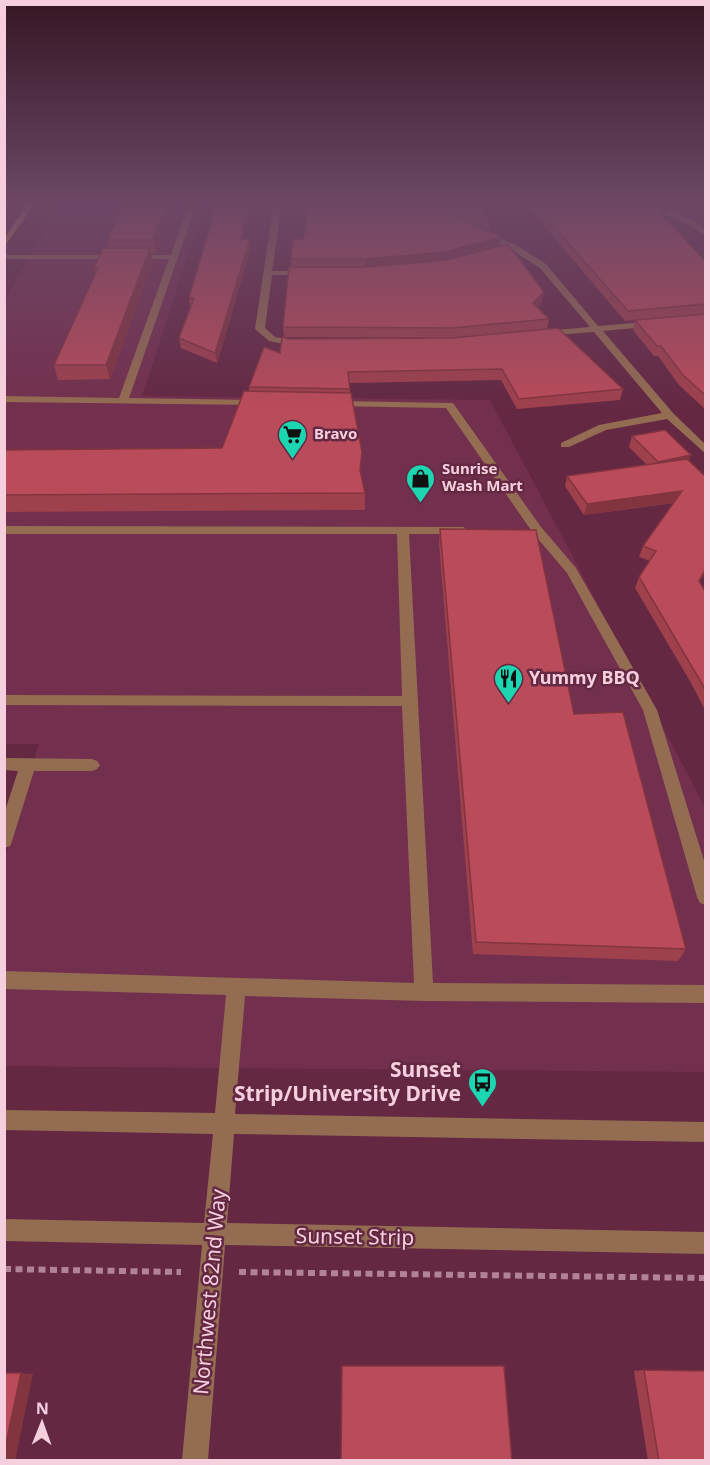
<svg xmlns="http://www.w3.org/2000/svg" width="710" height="1465" font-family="'Noto Sans',sans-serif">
  <rect width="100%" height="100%" fill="#642843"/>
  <polygon fill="#73304e" points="61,202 205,202 142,396 490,400 705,807 705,1072 5,1066 5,856 39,744 5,744 5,299"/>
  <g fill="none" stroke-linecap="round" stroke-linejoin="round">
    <g stroke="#b28296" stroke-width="6" stroke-dasharray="7 4.5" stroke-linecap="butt">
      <polyline points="4,1269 181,1272"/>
      <polyline points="239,1272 706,1278"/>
    </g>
    <g fill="#946c52" fill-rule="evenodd">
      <polygon points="189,202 197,202 129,398 259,400 264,403 263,405 4,402 4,396 119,398 169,259 4,259 4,255 171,255"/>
      <polygon points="274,202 282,202 272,271 309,271 313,273 309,275 272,275 265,328 275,337 302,342 304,344 299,347 269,341 255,329"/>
      <path d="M636,202C658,202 688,216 706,230V236L689,225Z"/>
      <polygon points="479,232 485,232 516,245 546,264 598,326 658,321 659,323 655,326 603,331 673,413 706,445 706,454 667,419 606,430 569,447 561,447 561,443 599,425 662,413 594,332 541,336 539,334 544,331 590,327 540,268 510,249 479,236"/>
      <polygon points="334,401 453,403 541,527 576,568 657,710 706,867 706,905 700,903 697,897 643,710 567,573 533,533 446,408 330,406 329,404"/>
      <polygon points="4,526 464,527 466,530 460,534 409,534 433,983 706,985 706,1003 424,1001 245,996 235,1114 706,1122 706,1142 234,1134 227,1223 706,1232 706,1254 225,1245 208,1460 182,1460 202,1245 4,1241 4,1219 204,1223 213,1134 4,1130 4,1110 215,1113 226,995 4,989 4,971 414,983 402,706 4,705 4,695 402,696 397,534 4,534"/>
      <polygon points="4,758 92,759 97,761 100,765 97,769 92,771 34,771 12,841 10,846 4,848 4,814 18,771 4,770"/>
    </g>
    <polygon fill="#e5945c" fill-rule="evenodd" points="29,202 36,202 4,247 4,239"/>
  </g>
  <g fill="#9f404d">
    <polygon points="174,202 156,253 151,253 153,261 110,379 58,380 54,365 95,274 94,268 109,248 107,240"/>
    <polygon points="308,202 476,202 490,222 489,230 436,206 501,237 500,246 542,302 537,307 549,319 547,329 451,338 284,337 283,327 291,267 291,259 303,239 305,231"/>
    <polygon points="524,202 705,202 684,214 660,204 667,208 664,217 705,261 705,314 625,321"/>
    <polygon points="243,239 251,248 217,363 181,348 179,338 190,307 189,298"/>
    <polygon points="705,314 705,409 679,385 658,356 654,356 633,330 635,320"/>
    <polygon points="452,338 623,389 620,400 517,409 501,380 349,383 361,474 365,493 365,510 4,512 4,450 222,448 249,391 249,387 280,353 289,339"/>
    <polygon points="632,436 689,461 700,583 705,591 705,710 690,681 635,588 639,577 650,561 639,557 643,546 674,503 584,515 565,486 567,476 647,465 629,447"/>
    <polygon points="440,529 574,714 686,949 678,961 473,954 439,544"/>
    <polygon points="644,1370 705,1461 648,1461 634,1371"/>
  </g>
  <g fill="#82343f">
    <polygon points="168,202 174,202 156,253 153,240"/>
    <polygon points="249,202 251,202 242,248 241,239"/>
    <polygon points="705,202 705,210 684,214 687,205"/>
    <polygon points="667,208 665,217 655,219 658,210"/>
    <polygon points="501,237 500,246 445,261 365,268 365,259"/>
    <polygon points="250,239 251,248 217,363 215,353"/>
    <polygon points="150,248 153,261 110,379 106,365"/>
    <polygon points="544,292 542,302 531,313 533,303"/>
    <polygon points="691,455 687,466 655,473 658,462"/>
    <polygon points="682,491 678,502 584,515 587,504"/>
    <polygon points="705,570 705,573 694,592 699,581"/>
    <polygon points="21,1373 33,1374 15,1461 4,1461 4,1453"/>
  </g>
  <g fill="#b94b5a" stroke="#82343f" stroke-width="1.5">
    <polygon points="125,202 168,202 153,240 107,240"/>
    <polygon points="217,202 249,202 241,239 250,239 215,353 179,338 194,298 189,298"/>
    <polygon points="308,202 427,202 501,237 445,252 365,259 291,259 293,239 303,239 305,231"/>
    <polygon points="447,202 476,202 490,222"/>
    <polygon points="532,202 655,202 667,208 658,210 705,261 705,304 628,311"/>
    <polygon points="680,202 703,202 687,205"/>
    <polygon points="508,244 544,292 533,303 549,319 452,328 283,327 289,267 365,267 446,260"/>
    <polygon points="103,248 150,248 106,365 54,365 98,268 94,268"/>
    <polygon points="705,314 705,395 683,375 661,346 657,346 635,320"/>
    <polygon points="558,328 623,389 519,399 502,369 348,372 350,389 249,387 264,347 280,353 282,337 289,339 452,338"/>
    <polygon points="244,391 351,393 362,452 360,470 365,493 4,495 4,450 222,448"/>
    <polygon points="665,430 691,455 658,462 632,436"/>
    <polygon points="687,459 705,476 705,570 699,581 705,591 705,689 639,577 656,551 643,546 682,491 587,504 567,476"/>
    <polygon points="440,529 536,530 574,714 623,712 686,949 476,942"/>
    <polygon points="342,1366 504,1366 512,1461 341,1461"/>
    <polygon points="644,1370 705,1371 705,1461 659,1461"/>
    <polygon points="4,1373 21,1373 4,1453"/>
  </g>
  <linearGradient id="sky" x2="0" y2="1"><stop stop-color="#371625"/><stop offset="0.5" stop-color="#6c4866"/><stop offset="1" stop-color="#6c4866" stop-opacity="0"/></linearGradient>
  <rect width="710" height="407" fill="url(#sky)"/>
  <defs>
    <symbol id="supermarket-pin" viewBox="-11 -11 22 30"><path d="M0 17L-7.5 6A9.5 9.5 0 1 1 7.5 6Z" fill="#1cd5b1" stroke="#642843"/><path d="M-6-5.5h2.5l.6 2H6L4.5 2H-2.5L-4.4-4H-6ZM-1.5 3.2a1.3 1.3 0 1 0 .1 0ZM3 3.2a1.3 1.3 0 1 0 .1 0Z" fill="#111"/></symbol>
    <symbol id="shop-pin" viewBox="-11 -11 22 30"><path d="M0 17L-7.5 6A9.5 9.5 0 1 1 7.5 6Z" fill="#1cd5b1" stroke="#642843"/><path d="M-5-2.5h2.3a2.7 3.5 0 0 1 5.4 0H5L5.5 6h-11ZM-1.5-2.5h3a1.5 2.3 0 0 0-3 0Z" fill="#111"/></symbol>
    <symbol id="restaurant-pin" viewBox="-11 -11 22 30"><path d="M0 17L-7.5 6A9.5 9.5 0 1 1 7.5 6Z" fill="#1cd5b1" stroke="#642843"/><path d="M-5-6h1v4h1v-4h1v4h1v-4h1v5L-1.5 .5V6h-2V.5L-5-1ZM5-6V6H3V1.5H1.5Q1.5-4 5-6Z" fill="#111"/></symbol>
    <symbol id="bus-pin" viewBox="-11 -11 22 30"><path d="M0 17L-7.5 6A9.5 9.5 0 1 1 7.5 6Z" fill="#1cd5b1" stroke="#642843"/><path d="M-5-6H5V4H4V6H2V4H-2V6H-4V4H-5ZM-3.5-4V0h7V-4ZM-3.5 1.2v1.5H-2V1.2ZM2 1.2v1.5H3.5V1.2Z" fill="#111"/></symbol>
  </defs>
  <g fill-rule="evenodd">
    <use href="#supermarket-pin" x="276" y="418" width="33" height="45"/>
    <use href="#shop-pin" x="404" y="462" width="33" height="45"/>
    <use href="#restaurant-pin" x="492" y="662" width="33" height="45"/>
    <use href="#bus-pin" x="466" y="1066" width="33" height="45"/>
  </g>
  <g text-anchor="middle" stroke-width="5" stroke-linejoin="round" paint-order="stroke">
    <g font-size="15" font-weight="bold" fill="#f5cfdd" stroke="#642843" text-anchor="start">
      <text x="314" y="439">Bravo</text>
      <text x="442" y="474">Sunrise<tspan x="442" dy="17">Wash Mart</tspan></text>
    </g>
    <g font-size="18" font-weight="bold" fill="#f5cfdd" stroke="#642843" text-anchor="start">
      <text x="529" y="684">Yummy BBQ</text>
    </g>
    <g font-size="21" font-weight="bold" fill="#f5cfdd" stroke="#642843" text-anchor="end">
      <text x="461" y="1077">Sunset<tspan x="461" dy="24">Strip/University Drive</tspan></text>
    </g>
    <g font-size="21" fill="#f5cfdd" stroke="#642843">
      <text transform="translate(355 1237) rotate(1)" y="7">Sunset Strip</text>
      <text transform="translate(210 1292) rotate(-85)" y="7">Northwest 82nd Way</text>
    </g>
  </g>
  <rect width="710" height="1465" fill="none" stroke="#f5cfdd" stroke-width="12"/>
  <g transform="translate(42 1423) rotate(1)" stroke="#642843" stroke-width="4.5" paint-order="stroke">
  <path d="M0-4.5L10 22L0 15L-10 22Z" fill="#f5cfdd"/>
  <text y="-9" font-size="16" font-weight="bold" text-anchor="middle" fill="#f5cfdd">N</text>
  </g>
</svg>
